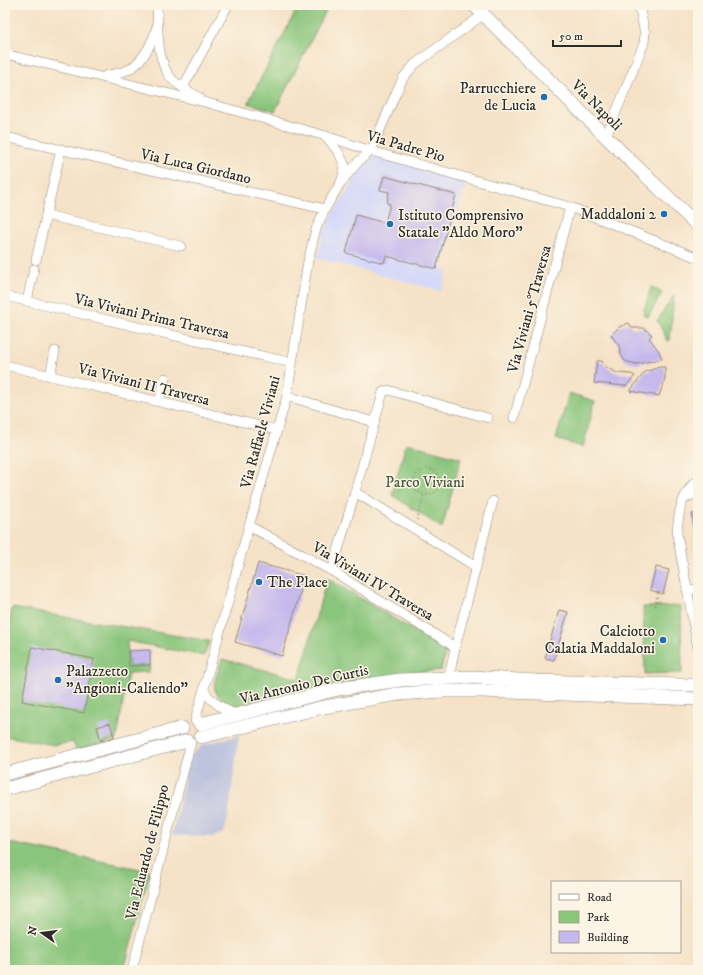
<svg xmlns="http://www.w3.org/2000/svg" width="703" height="975" font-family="'IM FELL DW Pica',serif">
  <rect width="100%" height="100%" fill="#fcf5e5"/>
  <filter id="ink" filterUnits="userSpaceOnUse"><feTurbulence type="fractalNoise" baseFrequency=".025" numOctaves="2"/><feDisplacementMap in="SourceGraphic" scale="8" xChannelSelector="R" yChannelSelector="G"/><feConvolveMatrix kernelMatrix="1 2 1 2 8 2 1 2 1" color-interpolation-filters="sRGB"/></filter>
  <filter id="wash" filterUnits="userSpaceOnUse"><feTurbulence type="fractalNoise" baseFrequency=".012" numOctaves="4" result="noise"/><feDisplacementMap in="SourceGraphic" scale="16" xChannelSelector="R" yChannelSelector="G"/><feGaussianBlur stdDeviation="0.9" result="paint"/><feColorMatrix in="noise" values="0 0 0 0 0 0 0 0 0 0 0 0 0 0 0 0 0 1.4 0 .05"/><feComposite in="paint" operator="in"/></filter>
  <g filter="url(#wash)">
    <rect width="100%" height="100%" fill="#f5e2c7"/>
    <polygon fill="#d4d8f9" points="374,156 466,182 441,269 447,271 441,291 317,258 324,231 331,217 359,172"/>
    <polygon fill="#bdc3de" points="239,735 228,818 224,833 213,837 172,835 189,759 191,755 203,745"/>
    <g fill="#89c57b" stroke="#5a7853">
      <polygon points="299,5 329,5 275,111 248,103"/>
      <polygon points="651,287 656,289 662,293 648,317 643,314"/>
      <polygon points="674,295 670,340 667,341 664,333 657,321"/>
      <polygon points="569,393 595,401 583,447 556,439"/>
      <polygon points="406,443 461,458 442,528 392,495"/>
      <path d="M327,578L446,650L441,670C370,676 302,692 233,707C206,690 214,686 222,659L299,679Z"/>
      <polygon points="681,606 682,673 645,674 643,607"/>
      <polygon points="12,608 209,641 204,656 127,641 129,666 150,665 149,672 128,673 117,739 76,750 73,742 54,745 5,736 5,644"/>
      <polygon points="5,842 150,871 124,970 5,970"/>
    </g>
    <g id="blocks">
      <g fill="#c6baec">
        <polygon points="384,176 456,195 436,269 386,256 384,263 346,253 356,215 385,223 390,204 387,203 389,192 380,190"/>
        <polygon points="629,323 632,328 644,328 652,335 649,338 659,351 662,359 636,364 625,361 621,355 619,346 611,335 619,327"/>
        <polygon points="597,361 602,361 606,367 617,373 631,374 635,376 626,386 594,383"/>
        <polygon points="659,367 665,367 665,378 659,396 630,391 645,372"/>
        <polygon points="698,513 698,532 695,532 692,514"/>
        <polygon points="258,563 305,576 282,656 235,642"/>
        <polygon points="656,567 669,570 663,594 650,590"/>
        <polygon points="559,610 568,612 554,660 545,658"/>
        <polygon points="32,647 94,659 84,713 22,701"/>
        <polygon points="150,650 150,665 129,666 128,651"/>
        <polygon points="110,723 114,737 101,741 97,727"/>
      </g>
    </g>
  </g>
  <g filter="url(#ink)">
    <use href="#blocks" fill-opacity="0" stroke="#908679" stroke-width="1"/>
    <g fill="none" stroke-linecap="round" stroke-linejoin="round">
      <defs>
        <g id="street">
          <path d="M157,5C158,26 156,63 172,79C179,87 191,92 200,98"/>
          <polyline points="5,54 208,103 326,136 371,151 570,207 698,258"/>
          <path d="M105,76C113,74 122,73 130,69C144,60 153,42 157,26"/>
          <polyline points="183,87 228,5"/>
          <polyline points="326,136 339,153 345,166 342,179"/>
          <polyline points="5,137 325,209"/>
          <polyline points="606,137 644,43 645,34 639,5"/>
          <polyline points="46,215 181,246"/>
          <polyline points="36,260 61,149"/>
          <polyline points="5,296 292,363"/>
          <polyline points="27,301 34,269"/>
          <polyline points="5,365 277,430"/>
          <polyline points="50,376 55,351"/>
          <polyline points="287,396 374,422"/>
          <polyline points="159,402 165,378"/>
          <polyline points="514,418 570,207"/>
          <path d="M698,482L694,483C681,497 678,515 677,534L698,649"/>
          <polyline points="684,499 694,494 698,493"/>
          <polyline points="249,526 332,571 447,642 455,648 449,677"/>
          <polyline points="476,567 355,492 383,392 388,390 488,418"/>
          <polyline points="332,571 355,492"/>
          <polyline points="687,589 698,590"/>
          <polyline points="455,648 493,501"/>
          <path d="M204,691C212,702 224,710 237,715"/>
          <polyline points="195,721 249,526 287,396 308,261 316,229 325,209 341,182 359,161 371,151 396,93 403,78 415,64 484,14"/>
          <polyline points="132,970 191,742"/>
        </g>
        <g id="secondary">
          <polyline points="474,5 606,137 698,226"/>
          <polyline points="200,724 338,689 400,680 472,677 536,681 680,685 698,685"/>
          <polyline points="201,737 319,708 398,694 444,691 482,691 698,699"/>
          <polyline points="5,774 182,728"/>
          <polyline points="5,789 187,741"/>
        </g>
      </defs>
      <use href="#street" stroke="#908679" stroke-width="10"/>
      <use href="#secondary" stroke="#908679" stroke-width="14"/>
      <g stroke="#908679" stroke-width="1.5" stroke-dasharray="1 3" stroke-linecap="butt">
        <circle cx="427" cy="482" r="13"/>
        <polyline points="417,520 424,495"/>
        <polyline points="655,606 658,592"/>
      </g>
      <use href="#street" stroke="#fff" stroke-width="9"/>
      <use href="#secondary" stroke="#fff" stroke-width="13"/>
    </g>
  </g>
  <g fill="#1f6fb2" stroke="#fcf5e5" stroke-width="1.5">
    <circle cx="544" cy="97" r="4"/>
    <circle cx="664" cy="214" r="4"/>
    <circle cx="390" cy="224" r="4"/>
    <circle cx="259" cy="582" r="4"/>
    <circle cx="663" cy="640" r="4"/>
    <circle cx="58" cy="680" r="4"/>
  </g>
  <g text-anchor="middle" stroke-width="3" stroke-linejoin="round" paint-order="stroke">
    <g font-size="15" fill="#2b2b2b" stroke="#fcf5e5" text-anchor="end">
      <text x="536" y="93">Parrucchiere<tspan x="536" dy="17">de Lucia</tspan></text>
      <text x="656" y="219">Maddaloni 2</text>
      <text x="398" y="220" text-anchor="start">Istituto Comprensivo<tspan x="398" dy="17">Statale "Aldo Moro"</tspan></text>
      <text x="267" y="587" text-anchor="start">The Place</text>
      <text x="655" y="636">Calciotto<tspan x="655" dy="17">Calatia Maddaloni</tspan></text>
      <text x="66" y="676" text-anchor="start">Palazzetto<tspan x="66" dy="17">"Angioni-Caliendo"</tspan></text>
    </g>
    <g font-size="15" fill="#2b2b2b" stroke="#fcf5e5">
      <text transform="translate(597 105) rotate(45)" y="5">Via Napoli</text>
      <text transform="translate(406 146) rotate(16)" y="5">Via Padre Pio</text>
      <text transform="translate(196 166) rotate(13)" y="5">Via Luca Giordano</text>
      <text transform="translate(529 309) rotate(-75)" y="5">Via Viviani 5°Traversa</text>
      <text transform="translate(152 316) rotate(13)" y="5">Via Viviani Prima Traversa</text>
      <text transform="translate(144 384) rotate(14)" y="5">Via Viviani II Traversa</text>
      <text transform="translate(260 432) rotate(-75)" y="5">Via Raffaele Viviani</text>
      <text transform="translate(373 581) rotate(31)" y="5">Via Viviani IV Traversa</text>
      <text transform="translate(304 684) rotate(-13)" y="5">Via Antonio De Curtis</text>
      <text transform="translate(147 852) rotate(-76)" y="5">Via Eduardo de Filippo</text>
    </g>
    <g font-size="15" fill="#475943" stroke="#fcf5e5">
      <text x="425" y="487">Parco Viviani</text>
    </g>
  </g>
  <rect width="703" height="975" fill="none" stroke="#fcf5e5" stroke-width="20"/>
  <rect x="551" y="881" width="130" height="72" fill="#fcf5e5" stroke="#a8a49b"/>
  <rect x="559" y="894" width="20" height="6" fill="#ffffff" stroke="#a8a49b"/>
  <text x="587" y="901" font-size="12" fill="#2b2b2b">Road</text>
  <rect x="559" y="911" width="20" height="12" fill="#89c57b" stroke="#a8a49b"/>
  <text x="587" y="921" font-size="12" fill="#2b2b2b">Park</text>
  <rect x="559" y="931" width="20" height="12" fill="#c6baec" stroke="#a8a49b"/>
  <text x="587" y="941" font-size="12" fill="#2b2b2b">Building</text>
  <g transform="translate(42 933) rotate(284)" stroke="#fcf5e5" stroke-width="3" paint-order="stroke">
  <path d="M0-3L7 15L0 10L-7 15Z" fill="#2b2b2b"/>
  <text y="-6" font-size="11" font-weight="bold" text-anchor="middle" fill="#2b2b2b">N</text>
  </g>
  <path d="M553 40v6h68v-6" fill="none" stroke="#2b2b2b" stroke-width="2"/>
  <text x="559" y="40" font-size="12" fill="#2b2b2b" stroke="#fcf5e5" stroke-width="3" paint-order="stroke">50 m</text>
</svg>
